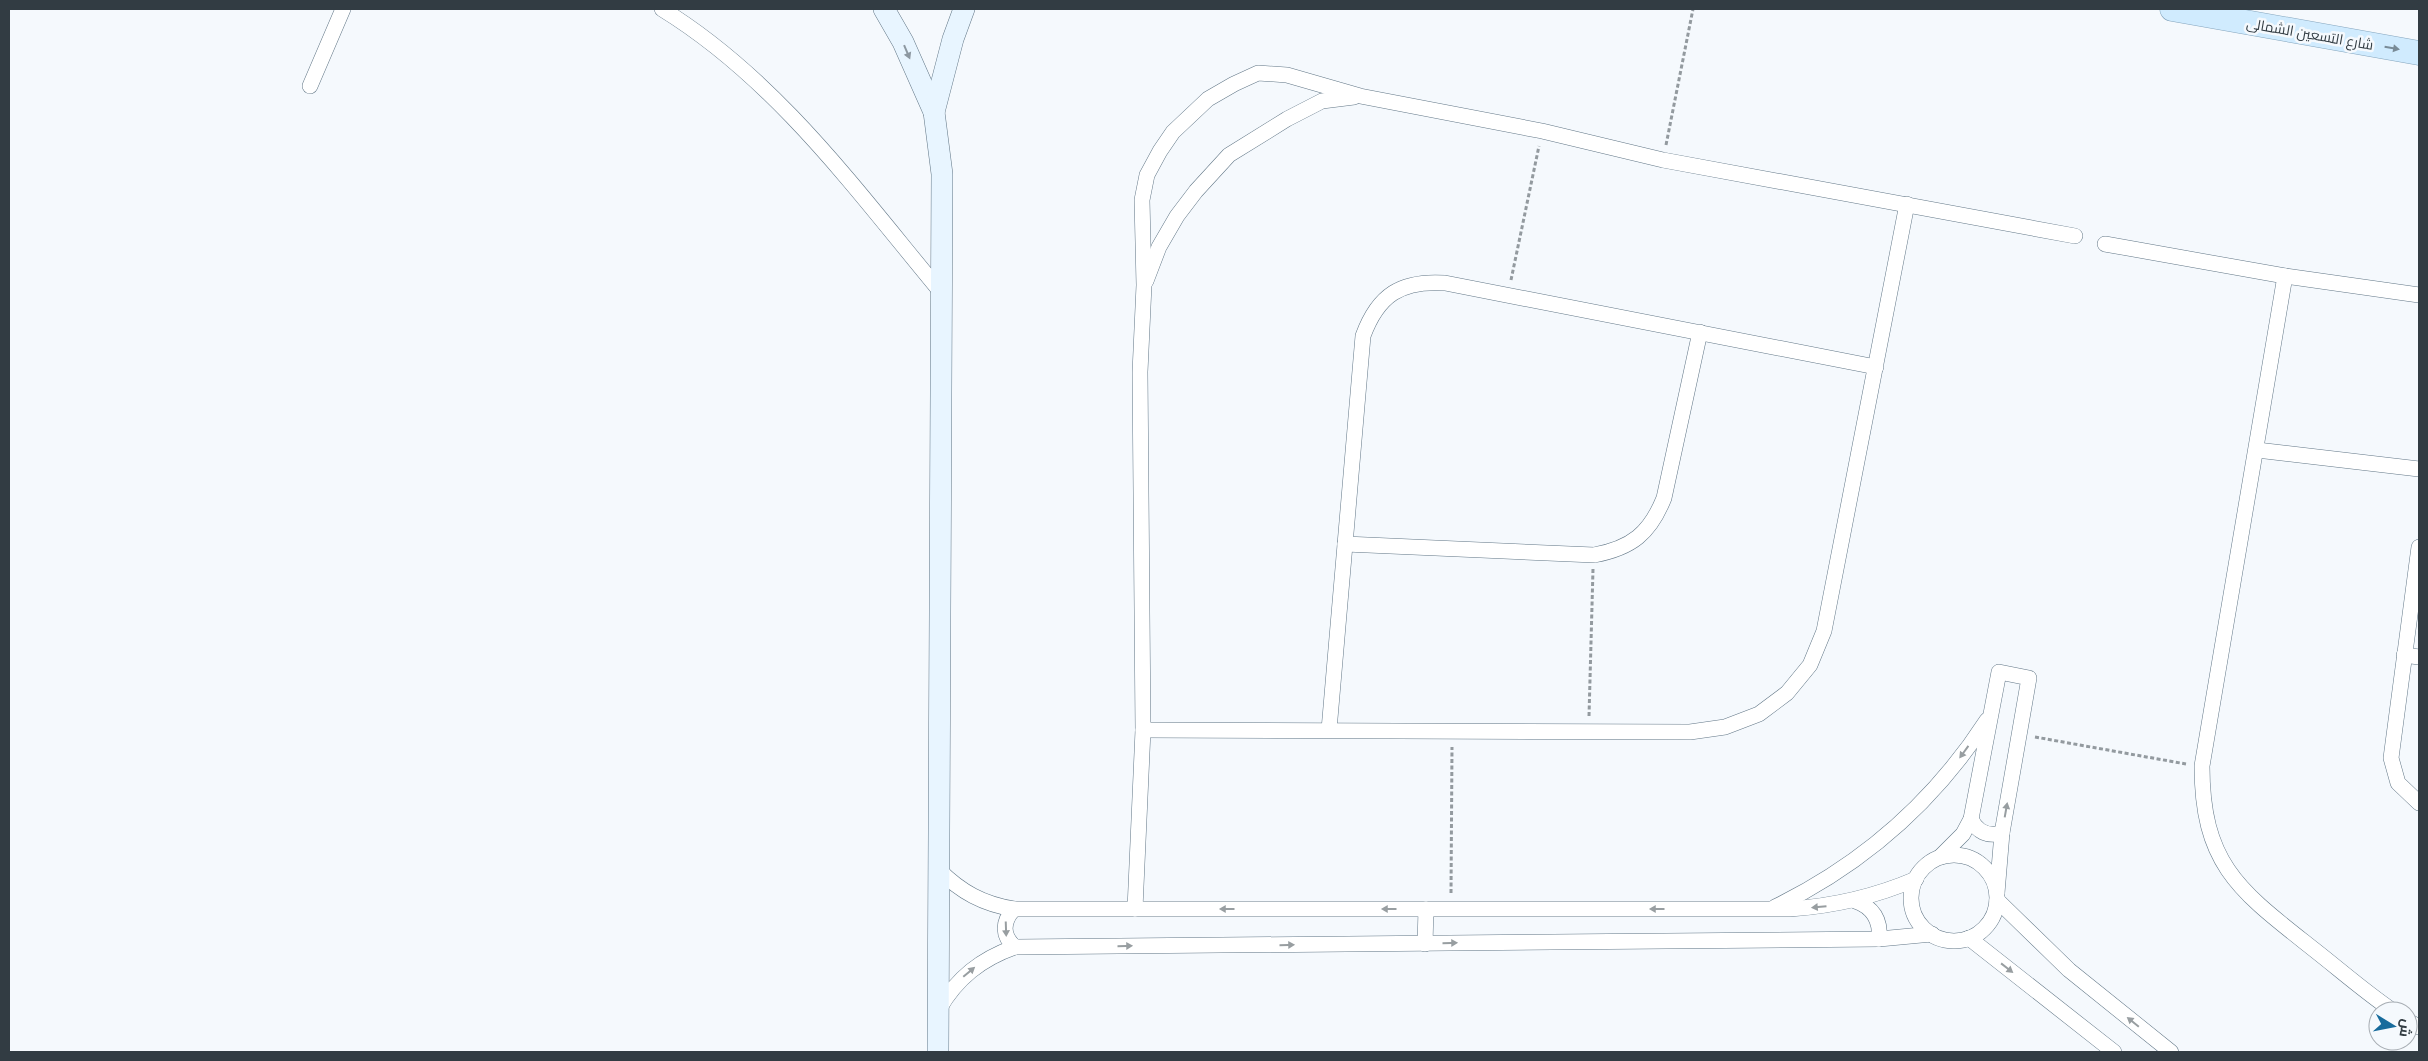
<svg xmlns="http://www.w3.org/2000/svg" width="2428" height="1061" font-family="'Varela Round',Cairo,sans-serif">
  <rect width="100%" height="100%" fill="#f5f9fd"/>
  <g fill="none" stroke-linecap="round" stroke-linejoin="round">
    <defs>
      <g id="street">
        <path d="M662,9C776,79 856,190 940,291"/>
        <polyline points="310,86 343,9"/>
        <polyline points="2105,244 2285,276 2419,295"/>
        <path d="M2285,276L2202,766C2202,865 2240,891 2312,948C2339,969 2365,992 2393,1011"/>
        <polyline points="1146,281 1159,247 1177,216 1196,191 1229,155 1287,119 1322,101 1354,97"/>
        <polyline points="2257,450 2419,469"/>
        <path d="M1345,544L1594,555C1632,548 1650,533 1664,498L1700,332"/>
        <polyline points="2419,547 2391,758 2398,783 2419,803"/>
        <polyline points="2404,655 2419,657"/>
        <polyline points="1143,730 1690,732 1725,727 1759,714 1787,693 1810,665 1824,631 1907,204"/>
        <path d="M1329,730L1363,336C1378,295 1401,280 1445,283L1876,367"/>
        <path d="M1971,819C1977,832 1988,837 2002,833"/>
        <circle cx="1954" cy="898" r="43"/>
        <polyline points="1940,857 1963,834 1971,819 1999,672 2029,678 2002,833 1997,893"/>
        <path d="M939,870C961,892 983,904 1014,909H1790C1835,906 1874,897 1916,879"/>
        <polyline points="1997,900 2069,970 2171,1052"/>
        <path d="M1855,901C1873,907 1881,920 1879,939"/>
        <path d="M1775,907C1863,864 1934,802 1987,720"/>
        <path d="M1014,909C1002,922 1002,936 1015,947"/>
        <polyline points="1135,909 1143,730 1140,372 1144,285 1142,200 1147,175 1160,151 1173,132 1208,99 1234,84 1258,73 1287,75 1360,96 1542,131 1663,160 2075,236"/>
        <polyline points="1969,938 2114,1052"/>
        <polyline points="1425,944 1426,909"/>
        <path d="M939,1009C957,978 981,959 1015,947L1879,939L1932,934"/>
        <polyline points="2408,1021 2419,1027"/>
      </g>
      <g id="secondary">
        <polyline points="884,9 903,42 934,112 942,174 938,1052"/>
        <polyline points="934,112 953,39 964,9"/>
      </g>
      <polyline id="primary" points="2172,9 2419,53"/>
    </defs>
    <use href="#street" stroke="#627787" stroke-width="16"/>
    <use href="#secondary" stroke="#627787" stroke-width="22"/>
    <use href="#primary" stroke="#85a5bd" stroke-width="25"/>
    <g stroke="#939a9f" stroke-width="3" stroke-dasharray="4 2.5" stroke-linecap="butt">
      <polyline points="1666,145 1693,9"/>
      <polyline points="1511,280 1539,146"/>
      <polyline points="1589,716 1593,569"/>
      <polyline points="2035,737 2186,764"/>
      <polyline points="1451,893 1452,747"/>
    </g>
    <use href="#street" stroke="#fff" stroke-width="15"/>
    <use href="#secondary" stroke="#e8f5ff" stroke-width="21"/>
    <use href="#primary" stroke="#d0ebfe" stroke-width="24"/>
  </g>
  <defs><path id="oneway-solid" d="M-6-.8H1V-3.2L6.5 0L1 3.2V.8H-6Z" transform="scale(1.25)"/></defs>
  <use fill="#798b97" href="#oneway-solid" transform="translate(2392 48) rotate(10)"/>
  <use fill="#8d98a1" href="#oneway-solid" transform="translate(907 52) rotate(67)"/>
  <g fill="#989ea1">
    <use href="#oneway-solid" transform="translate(1964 752) rotate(126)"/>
    <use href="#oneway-solid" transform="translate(2006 810) rotate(-80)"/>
    <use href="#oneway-solid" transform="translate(1819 907) rotate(175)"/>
    <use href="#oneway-solid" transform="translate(1227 909) rotate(-180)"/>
    <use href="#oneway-solid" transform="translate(1389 909) rotate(-180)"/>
    <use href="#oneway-solid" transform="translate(1657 909) rotate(-180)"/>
    <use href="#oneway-solid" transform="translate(1006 929) rotate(88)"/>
    <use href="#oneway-solid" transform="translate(1450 943) rotate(-1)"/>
    <use href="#oneway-solid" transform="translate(1287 945) rotate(-1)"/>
    <use href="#oneway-solid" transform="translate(1125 946) rotate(-1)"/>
    <use href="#oneway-solid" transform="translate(2007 968) rotate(38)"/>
    <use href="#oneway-solid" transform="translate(969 972) rotate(-40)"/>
    <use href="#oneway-solid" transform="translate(2133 1022) rotate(-141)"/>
  </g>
  <g text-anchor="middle" stroke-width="5" stroke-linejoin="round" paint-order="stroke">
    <g font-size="14" fill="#323c43" stroke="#f5f9fd">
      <text transform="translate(2310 34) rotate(10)" y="5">شارع التسعين الشمالى</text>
    </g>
  </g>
  <rect width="2428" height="1061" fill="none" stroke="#323c43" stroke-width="20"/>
  <g transform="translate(2393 1026) rotate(100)"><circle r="24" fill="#f5f9fd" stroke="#a7adb3"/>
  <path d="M0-4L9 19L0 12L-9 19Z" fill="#176b9c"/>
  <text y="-8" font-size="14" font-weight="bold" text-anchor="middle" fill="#323c43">ش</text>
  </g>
</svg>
